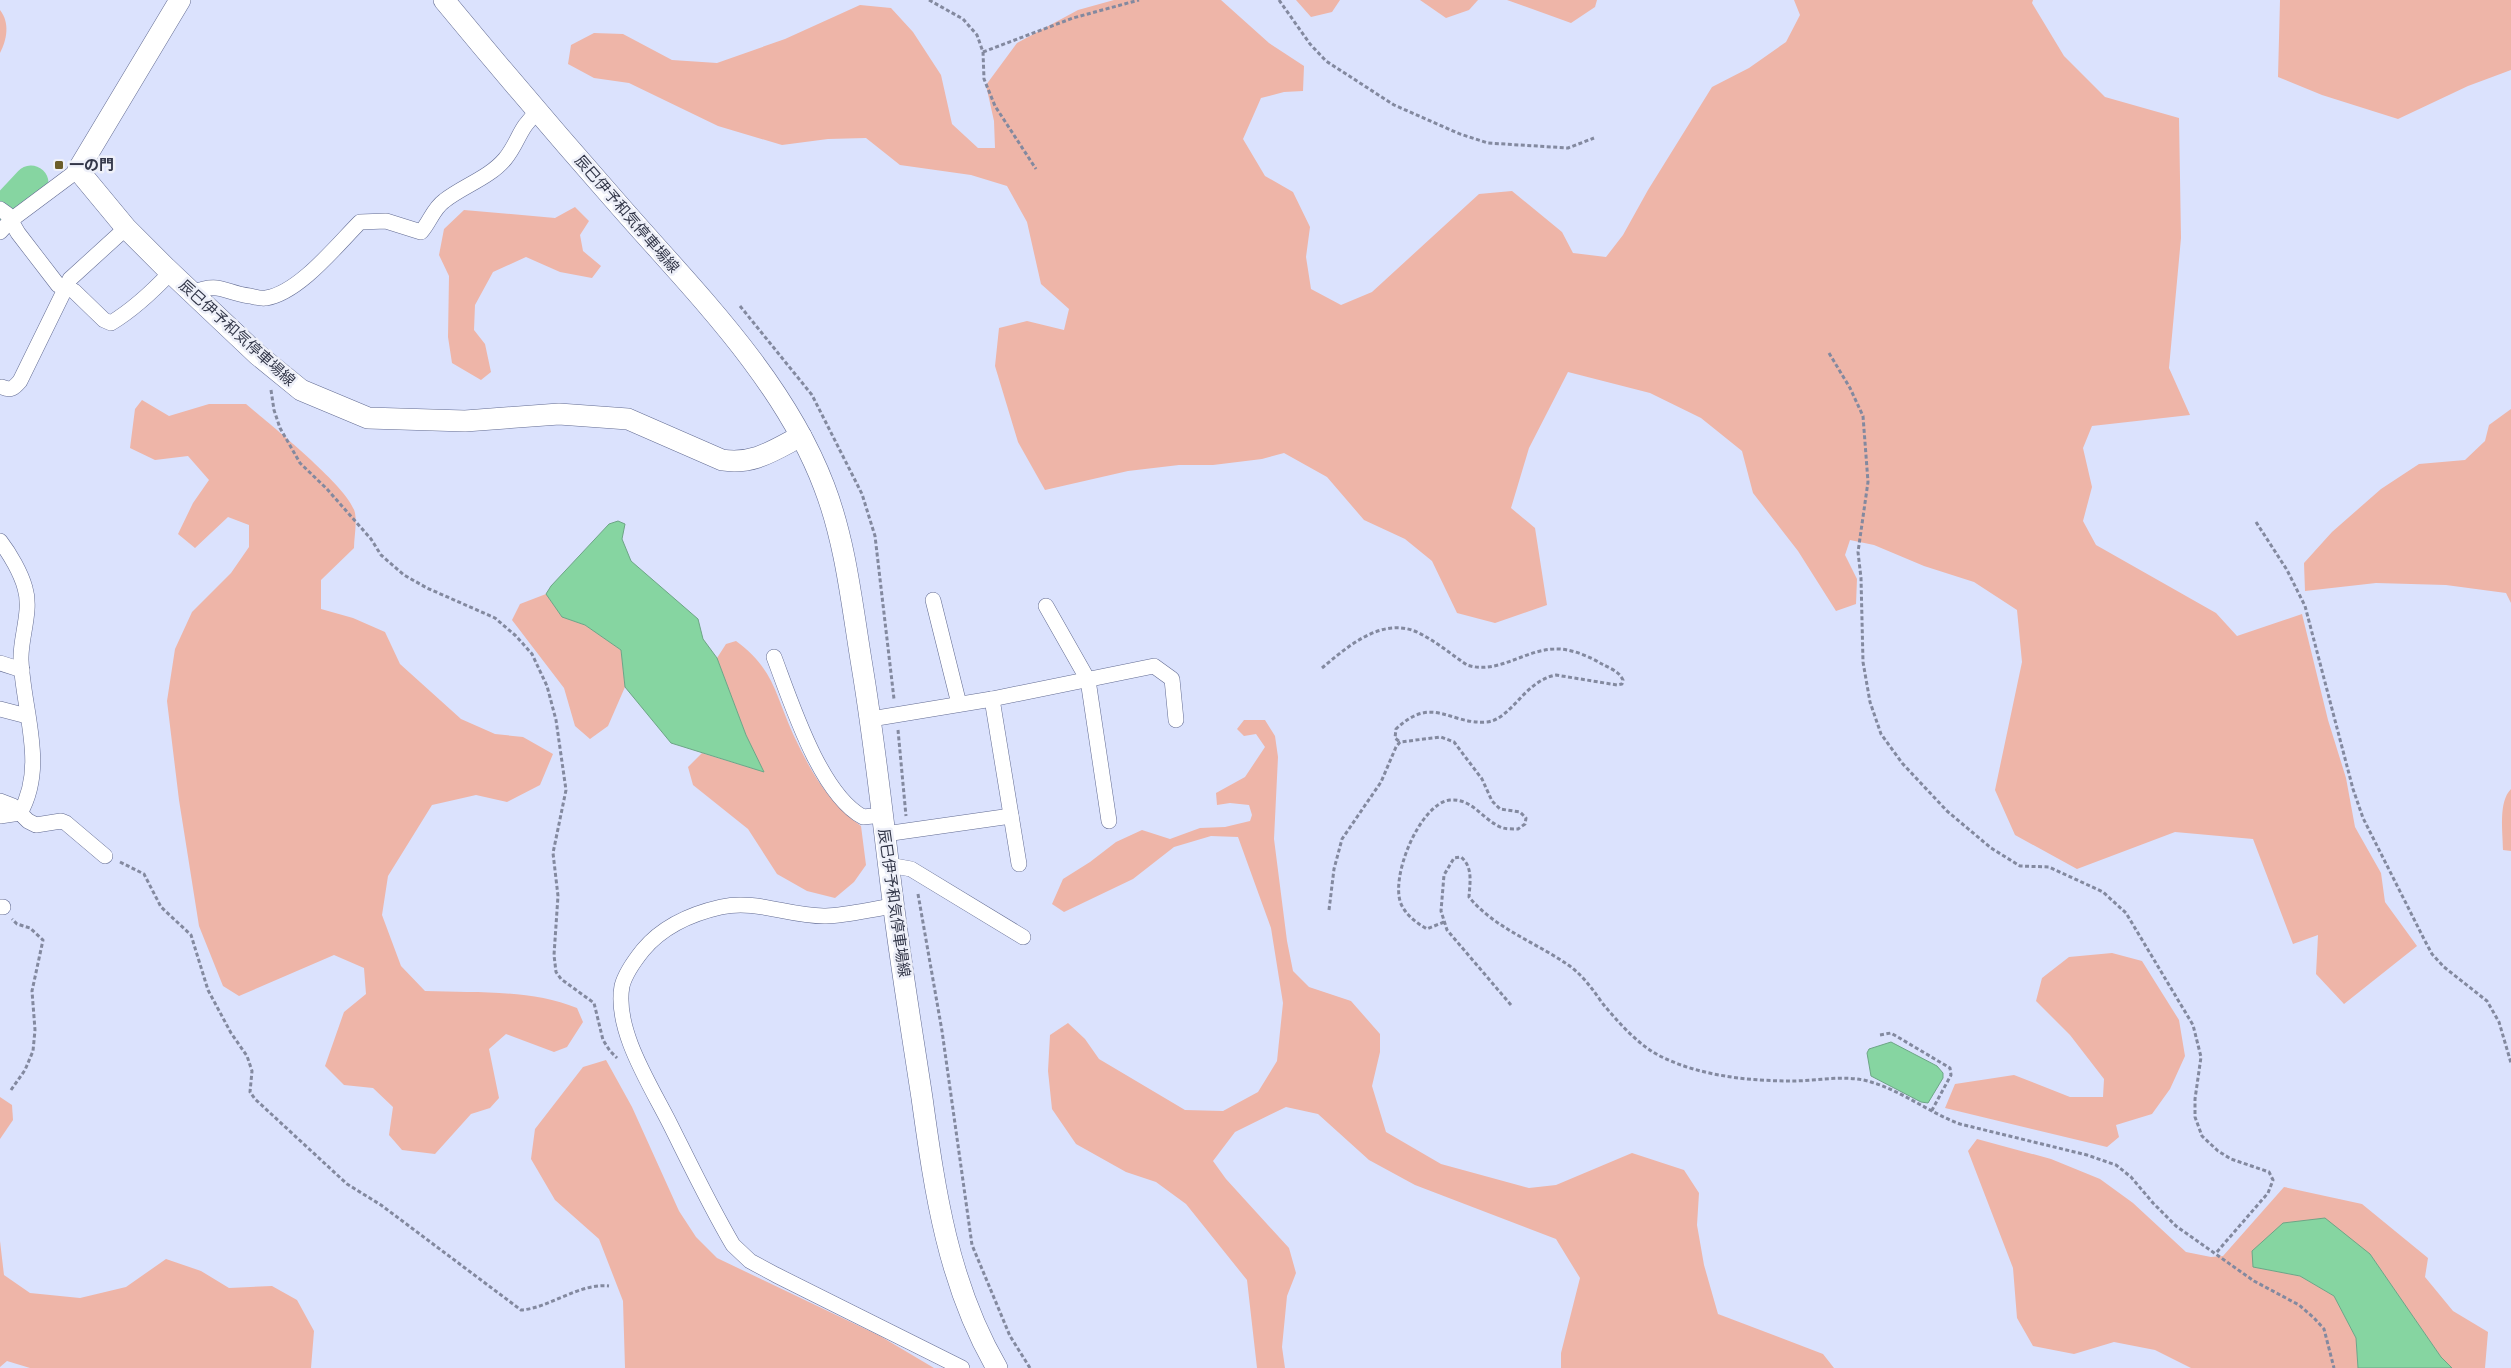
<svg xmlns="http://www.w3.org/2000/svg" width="2511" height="1368" font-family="Arial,'Noto Sans JP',sans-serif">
  <rect width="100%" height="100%" fill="#dbe2fd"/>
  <g fill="#eeb5a8">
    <polygon points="1114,0 1221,0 1269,43 1304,66 1303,91 1284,92 1261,98 1243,139 1265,176 1293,192 1310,227 1306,257 1311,289 1341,305 1372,292 1479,194 1512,191 1562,232 1573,253 1606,257 1623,235 1648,190 1712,87 1749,68 1786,42 1800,15 1794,0 2033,0 2032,3 2064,56 2105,97 2179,118 2181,238 2169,368 2190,415 2092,426 2083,448 2092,487 2083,521 2096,545 2216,613 2237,636 2302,614 2328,720 2346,778 2355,827 2381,873 2385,902 2417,946 2344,1004 2316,974 2318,935 2293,944 2253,839 2175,832 2077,869 2015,835 1995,790 2022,662 2017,610 1974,582 1924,566 1874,545 1850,540 1845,555 1857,579 1856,604 1836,611 1798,551 1753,493 1742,451 1701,418 1650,393 1568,372 1529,448 1511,508 1535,528 1547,605 1495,623 1457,613 1432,561 1405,539 1364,520 1327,477 1284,453 1262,459 1213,465 1179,465 1128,471 1045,490 1018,442 995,366 999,328 1027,321 1064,330 1069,309 1041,284 1027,222 1007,186 971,175 900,165 866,138 828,139 782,145 718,126 629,83 594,78 568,64 571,45 594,33 623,34 672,60 717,63 785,39 860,5 891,8 913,32 941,75 952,124 978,148 995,148 994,121 986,85 1017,43 1078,10"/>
    <polygon points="1296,0 1340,0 1332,12 1311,17"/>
    <polygon points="1420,0 1478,0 1469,10 1446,18"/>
    <polygon points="1507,0 1597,0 1595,7 1571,23"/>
    <polygon points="2280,0 2511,0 2511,70 2468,86 2398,119 2322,95 2278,77"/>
    <path d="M0,10C10,23 7,39 0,53Z"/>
    <polygon points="575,207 589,221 580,235 583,251 601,266 592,278 560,272 526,257 493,272 475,305 474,330 485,344 491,372 481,380 452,363 448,337 449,276 439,255 444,229 464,210 555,218"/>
    <path d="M142,400L169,416L209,404H246C268,423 350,488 355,513C357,524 354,538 354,548L321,580V609L353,618L385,632L400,664L461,719L495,734L523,737L553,754L540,785L507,802L476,795L432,805L388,876L382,915L401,966L425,991C475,993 530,989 577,1008L583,1022L567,1047L554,1052L506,1034L489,1049L499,1098L490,1108L471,1114L435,1154L402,1150L389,1135L393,1107L373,1088L344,1085L325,1066L344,1012L366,994L364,968L334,955L239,996L223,986L199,926L179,800L167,701L175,649L192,612L231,573L249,547V525L228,517L195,548L178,534L193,503L209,480L188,456L155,460L130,448L135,409Z"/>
    <polygon points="2511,409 2511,603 2506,593 2446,585 2376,583 2305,591 2304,563 2332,532 2381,489 2419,464 2465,460 2485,441 2489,425"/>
    <polygon points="546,594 562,617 585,625 621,650 625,687 608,726 590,739 575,726 564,688 512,620 520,604"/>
    <path d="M736,641C774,669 775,694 793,734C811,772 827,801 861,826L866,865L854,882L835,898L807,891L777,874L748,829L693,785L688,767L702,753L764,772L746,735L717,658L726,644Z"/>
    <polygon points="1244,720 1265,720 1275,736 1278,757 1274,839 1287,941 1293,971 1309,987 1351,1001 1380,1034 1380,1052 1372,1086 1386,1132 1441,1164 1529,1188 1556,1185 1632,1153 1684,1170 1699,1193 1697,1225 1704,1265 1718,1314 1823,1354 1834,1368 1561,1368 1561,1353 1580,1278 1556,1239 1415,1185 1369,1160 1318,1114 1286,1107 1235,1132 1213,1161 1226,1179 1289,1248 1296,1273 1287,1296 1282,1347 1285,1368 1257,1368 1247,1280 1186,1204 1156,1182 1126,1172 1076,1144 1052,1109 1048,1071 1050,1035 1068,1023 1085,1039 1099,1059 1185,1110 1223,1111 1258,1092 1277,1061 1283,1003 1271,928 1238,837 1211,836 1174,847 1133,879 1064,912 1052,904 1063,879 1090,862 1116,842 1142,830 1170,839 1200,828 1225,827 1250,821 1252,815 1249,805 1230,803 1217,805 1216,793 1245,777 1265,747 1256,734 1244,736 1237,729"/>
    <path d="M2511,789V851L2503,850C2503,832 2498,802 2511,789Z"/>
    <polygon points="2112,953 2142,961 2179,1020 2185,1056 2170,1089 2152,1114 2116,1125 2119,1137 2107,1147 1945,1108 1955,1084 2014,1075 2070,1097 2103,1097 2104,1079 2070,1035 2036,1001 2042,978 2069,957"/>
    <polygon points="606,1060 632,1107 679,1211 696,1237 717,1258 880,1336 934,1368 625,1368 623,1301 599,1239 555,1200 531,1159 535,1129 583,1067"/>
    <polygon points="0,1097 12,1105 13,1120 0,1139"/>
    <polygon points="1977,1139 2051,1159 2100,1179 2133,1203 2186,1252 2211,1257 2223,1256 2284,1187 2362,1204 2428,1258 2425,1277 2453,1311 2488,1332 2485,1368 2452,1368 2441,1357 2370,1254 2253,1267 2300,1276 2334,1296 2356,1338 2358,1368 2191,1368 2155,1350 2114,1342 2074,1354 2033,1346 2017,1318 2013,1268 1968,1151"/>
    <polygon points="0,1241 4,1275 30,1293 80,1298 126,1287 166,1259 201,1271 229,1288 272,1286 297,1300 314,1331 311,1368 30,1368 7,1361 0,1367"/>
  </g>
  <g fill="#86d5a1" stroke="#6da586">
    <polygon points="618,521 625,524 622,539 631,561 698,619 703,639 717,658 746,735 764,772 671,743 625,687 621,650 585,625 562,617 546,594 551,586 609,524"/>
    <polygon points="1891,1042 1937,1066 1943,1073 1943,1078 1928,1103 1921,1102 1871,1076 1867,1053 1869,1049"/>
    <polygon points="2325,1218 2370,1254 2441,1357 2452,1368 2358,1368 2356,1338 2334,1296 2300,1276 2253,1267 2252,1251 2283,1223"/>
  </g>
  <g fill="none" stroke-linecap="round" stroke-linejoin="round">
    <polyline stroke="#86d5a1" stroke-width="35" points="0,216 31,183"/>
    <defs>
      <g id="street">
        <path d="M0,209L7,214L18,233L58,285L74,291L104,320L111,323C134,309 152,292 170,273"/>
        <polyline points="0,232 11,220 78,170"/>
        <path d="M192,293C220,281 224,293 250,296C255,297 261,299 266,298C299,293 337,245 360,222L386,221L421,232C430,222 433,209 444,201C463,186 489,178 505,159C519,142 519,127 538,112"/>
        <path d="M2,387C11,391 14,388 20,381L70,279L126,228"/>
        <path d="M0,541C10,554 21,573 25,588C32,611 20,638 21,660C23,711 47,766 20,813L0,816"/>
        <polyline points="933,600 959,704"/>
        <polyline points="1046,606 1088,680 1109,821"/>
        <path d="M774,657C791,702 820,794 863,817L883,815"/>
        <polyline points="0,663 22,670"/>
        <polyline points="992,699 1019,864"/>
        <polyline points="0,709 27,716"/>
        <polyline points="871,719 992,699 1154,666 1172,679 1176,720"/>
        <polyline points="0,801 13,806 28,821 36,825 61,821 66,823 105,856"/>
        <polyline points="885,834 1011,816"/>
        <polyline points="889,865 911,869 1023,937"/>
        <path d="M894,906C872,909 848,915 826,916C790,917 757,899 721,907C690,914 663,926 643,950C635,960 625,974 622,986C614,1030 651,1086 670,1124C690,1164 710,1206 733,1245L750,1261L776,1275L962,1368"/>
        <polyline points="0,907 3,907"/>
      </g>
      <g id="secondary">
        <path d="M180,0L78,170L126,228L166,268L258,355L301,390L368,418L465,421L559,414L628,419L722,460C754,465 774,450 801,436"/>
        <path d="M444,0C501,69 559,137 618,204C693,290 783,378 824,486C846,543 852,606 862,666C875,744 883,822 893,901C901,966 912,1032 922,1098C935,1192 948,1284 997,1368"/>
      </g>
    </defs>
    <use href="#street" stroke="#626b92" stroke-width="16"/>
    <use href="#secondary" stroke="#626b92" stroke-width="22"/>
    <g stroke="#83899f" stroke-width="3" stroke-dasharray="4 2.5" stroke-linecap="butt">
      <polyline points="929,0 963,19 977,35 983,52 984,79 995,106 1036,169"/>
      <polyline points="1279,0 1310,44 1326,61 1394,105 1460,134 1488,143 1568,148 1594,138"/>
      <polyline points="983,52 1073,18 1139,0"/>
      <polyline points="740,306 812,395 862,494 875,536 894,699"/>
      <polyline points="1829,353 1850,388 1863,416 1868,482 1858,552 1861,578 1863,662 1870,702 1881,734 1902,763 1947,811 1991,848 2020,866 2049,867 2103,892 2126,913 2193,1025 2201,1057 2195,1099 2195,1117 2202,1136 2218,1151 2231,1159 2269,1172 2273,1180 2268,1193 2216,1253"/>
      <polyline points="271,390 274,410 280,428 300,463 327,489 371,539 381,555 404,575 427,588 495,618 516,636 532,654 547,686 556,720 566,790 553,853 558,896 554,955 556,972 561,979 594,1003 603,1040 610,1051 617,1058"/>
      <polyline points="2256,522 2287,570 2305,606 2353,789 2363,818 2425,941 2432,954 2444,967 2487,1001 2499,1022 2511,1063"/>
      <path d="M1322,668C1347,647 1383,615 1419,633C1435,641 1451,654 1467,665C1497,675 1524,650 1554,649C1569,648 1589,656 1602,664C1609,668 1619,671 1623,680L1622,684L1617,685L1556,675C1524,681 1512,719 1487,722C1449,725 1433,694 1396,729L1395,738L1400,742"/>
      <polyline points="898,730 906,816"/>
      <path d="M120,862L144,874L161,907L191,935L208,990L231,1033L247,1056L252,1071L250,1092L255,1099L347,1184L381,1205L521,1310C550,1308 578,1283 609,1286"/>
      <polyline points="918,894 942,1031 972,1245 1010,1336 1030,1368"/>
      <path d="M1329,910L1334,869L1342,839L1381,782L1396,747L1400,742L1441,737L1454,742L1482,779L1492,801L1500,809L1520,812L1526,818L1525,824L1518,829C1513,829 1507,829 1503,828C1483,821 1473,798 1450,800C1420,803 1388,880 1402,906C1408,917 1417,923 1427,929L1444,922"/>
      <path d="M1511,1005L1447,930L1441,911L1444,875L1454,858L1461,857C1473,867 1470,882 1469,897C1495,929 1538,943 1571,967C1585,978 1593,990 1603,1004C1619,1023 1639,1046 1662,1057C1701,1076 1749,1081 1792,1081C1818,1081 1846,1074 1871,1082C1902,1091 1930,1113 1960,1124L2087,1155L2116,1165L2131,1177L2153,1203L2176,1226L2254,1281L2299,1305L2314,1318L2324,1329L2334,1368"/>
      <polyline points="1880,1035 1891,1033 1950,1068 1951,1075 1931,1112"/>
      <polyline points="11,1090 25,1070 33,1051 35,1030 32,991 43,940 30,928 17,924 12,919"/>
    </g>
    <use href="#street" stroke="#fff" stroke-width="15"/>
    <use href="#secondary" stroke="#fff" stroke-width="21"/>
  </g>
  <rect fill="#6b5d2a" stroke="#eef0f9" stroke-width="2" x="54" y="160" width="10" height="10" rx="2.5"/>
  <g text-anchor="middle" stroke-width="5" stroke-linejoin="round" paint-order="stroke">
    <g font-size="15" font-weight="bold" fill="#323648" stroke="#eef0f9" text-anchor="start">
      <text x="69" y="170">一の門</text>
    </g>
    <g font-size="15" fill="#323648" stroke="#eef0f9">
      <text transform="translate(627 214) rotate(49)" y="5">辰巳伊予和気停車場線</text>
      <text transform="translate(237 333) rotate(42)" y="5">辰巳伊予和気停車場線</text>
      <text transform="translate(894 903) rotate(82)" y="5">辰巳伊予和気停車場線</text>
    </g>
  </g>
</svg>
